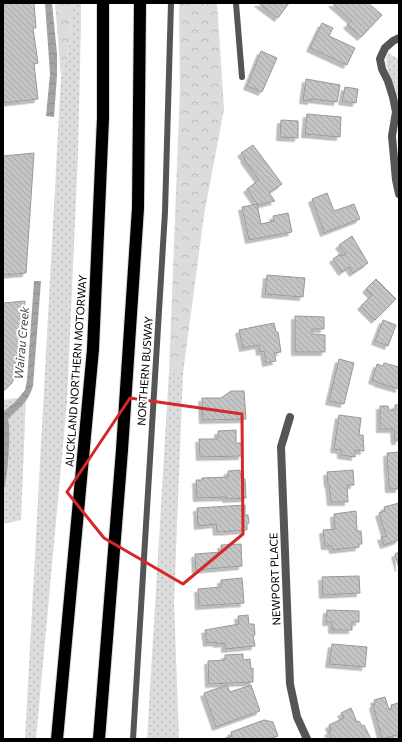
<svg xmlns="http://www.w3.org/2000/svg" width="402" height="742" font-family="Commissioner,sans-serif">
  <defs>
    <pattern id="grass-dots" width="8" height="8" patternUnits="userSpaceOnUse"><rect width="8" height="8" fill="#dcdcdc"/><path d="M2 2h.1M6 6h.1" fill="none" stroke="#bbb" stroke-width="1.8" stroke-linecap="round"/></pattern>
    <pattern id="forest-crowns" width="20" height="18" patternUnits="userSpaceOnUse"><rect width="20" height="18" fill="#dcdcdc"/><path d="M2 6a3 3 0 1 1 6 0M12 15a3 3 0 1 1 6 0" fill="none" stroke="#bbb"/></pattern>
    <pattern id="water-waves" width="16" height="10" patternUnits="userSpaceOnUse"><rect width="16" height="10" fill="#a3a3a3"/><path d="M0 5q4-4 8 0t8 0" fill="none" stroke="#8b8b8b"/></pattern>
    <pattern id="building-back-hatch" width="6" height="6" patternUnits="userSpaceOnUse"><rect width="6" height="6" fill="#c4c4c4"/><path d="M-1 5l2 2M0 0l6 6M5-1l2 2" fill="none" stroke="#a7a7a7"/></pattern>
    <filter id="shadow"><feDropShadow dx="-3.5" dy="3.5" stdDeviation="0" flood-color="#0004"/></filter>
  </defs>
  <rect width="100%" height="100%" fill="#fff"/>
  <g fill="url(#grass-dots)">
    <polygon points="70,3 81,3 81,24 78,154 67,402 36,739 25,739 61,77 71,39"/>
    <path d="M388,53L399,59V95H397C394,81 382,67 388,53Z"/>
    <polygon points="169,372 183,373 174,602 179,739 147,739"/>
    <polygon points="26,397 21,520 3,524 3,400"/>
  </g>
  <g fill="url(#forest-crowns)">
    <polygon points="55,3 70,3 71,39 61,77"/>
    <polygon points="179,3 217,3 224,109 204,215 183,373 169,372 180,89"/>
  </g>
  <g fill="url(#water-waves)">
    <polygon points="45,3 52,3 57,54 57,75 54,117 46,116 50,74"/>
    <path d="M34,281H41L33,386C29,401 19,408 8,419C11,431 8,480 3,492V412L15,402L25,390L27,380Z"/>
  </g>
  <g fill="url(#building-back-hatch)" stroke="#999" filter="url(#shadow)">
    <polygon points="3,3 34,3 36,28 33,28 38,63 34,64 38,99 3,103"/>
    <polygon points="258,3 289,3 278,18"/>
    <polygon points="332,3 368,3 382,15 361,37 347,25 352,21"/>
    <polygon points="322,23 333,28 329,36 355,48 347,65 310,48"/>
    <polygon points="261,51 277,58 262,92 247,86"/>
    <polygon points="306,79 340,85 337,102 311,99 311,101 303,100"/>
    <polygon points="345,87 358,89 356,103 342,101"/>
    <polygon points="307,114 341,117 340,137 305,134"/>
    <polygon points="281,120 298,121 298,138 280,137"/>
    <polygon points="253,145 282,184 269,193 275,201 258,205 247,189 259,180 244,159 245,158 241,153"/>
    <polygon points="34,153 26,273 3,275 3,156"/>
    <polygon points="327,193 334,211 354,204 360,219 324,233 312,199"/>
    <polygon points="257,204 261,224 274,221 273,216 288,213 292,232 249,240 242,207"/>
    <polygon points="352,236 368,263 353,273 349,267 342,272 333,259 340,254 342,256 346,254 339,245"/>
    <polygon points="267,275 305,278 303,297 265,294"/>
    <polygon points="376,279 396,299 375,320 361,306 372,295 366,289"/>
    <polygon points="25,301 20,366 12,383 3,391 3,303"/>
    <polygon points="295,316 324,317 324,329 312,329 312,334 325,335 325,352 295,352"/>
    <polygon points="383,320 396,325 388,346 375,341"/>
    <polygon points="274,323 276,332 278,332 281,352 274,353 276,361 266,363 264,351 260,352 259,345 243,348 239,330"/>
    <polygon points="339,359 354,363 344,404 329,401"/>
    <polygon points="384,363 399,367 399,389 378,383 378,382 372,380 377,364 383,366"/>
    <polygon points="231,391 244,391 246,419 203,420 202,398 221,398"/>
    <polygon points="395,405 399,405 399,441 395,441 394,429 380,429 380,406 388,406 389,410 395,410"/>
    <polygon points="339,415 361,418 359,435 363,435 364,451 355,450 355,457 341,455 341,450 334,449"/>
    <polygon points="236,430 236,443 241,443 242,456 200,457 199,439 218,439 218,431"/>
    <polygon points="399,452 399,489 389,489 387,453"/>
    <polygon points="240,470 241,479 245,479 246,498 226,499 226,497 197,498 196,480 202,480 202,478 228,477 228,471"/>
    <polygon points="353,470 354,485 347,485 348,502 331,502 329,484 328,484 327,472"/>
    <polygon points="399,503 399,540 384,545 381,537 386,536 379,513 385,511 384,507"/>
    <polygon points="245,505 245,515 248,515 249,523 247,524 247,530 217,532 216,524 198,526 197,508"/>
    <polygon points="356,511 357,531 361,531 362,544 359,544 359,547 333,550 332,546 325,546 323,530 335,529 334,514"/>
    <polygon points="241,544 242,566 196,570 195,554 222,552 221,545"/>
    <polygon points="399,552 399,568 395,554"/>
    <polygon points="359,576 360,593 323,595 322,577"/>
    <polygon points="242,578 244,603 199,606 198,589 221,587 221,580"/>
    <polygon points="327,610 359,611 359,622 352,622 352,630 332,630 332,622 326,622"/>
    <polygon points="248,615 249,624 254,624 255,635 253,635 255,646 225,649 225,643 217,644 217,642 207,643 205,630 239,624 238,616"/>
    <polygon points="332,644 367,647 365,667 329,664"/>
    <polygon points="243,654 243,660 250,659 251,669 253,668 253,682 209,684 208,661 225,660 225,655"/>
    <polygon points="227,685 230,692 251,685 260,711 216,727 204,693"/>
    <polygon points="385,697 389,710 392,709 391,705 398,703 399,707 399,737 397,737 397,735 382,739 373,705 375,704 374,700"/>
    <polygon points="351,708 357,722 359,721 362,726 364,725 371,739 332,739 328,732 331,731 329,725 344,718 341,713"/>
    <polygon points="264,720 273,722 278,736 269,739 223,739 232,736 231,732"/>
  </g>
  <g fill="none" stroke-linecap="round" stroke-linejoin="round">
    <defs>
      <g id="motorway">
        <polyline points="57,739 93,349 103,118 103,3"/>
        <polyline points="99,739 122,450 138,208 140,3"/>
      </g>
    </defs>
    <use href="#motorway" stroke="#dbdbdb" stroke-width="14"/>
    <g stroke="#555" stroke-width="6">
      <polyline points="236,3 242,77"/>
      <polyline points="133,739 165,212 171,3"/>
    </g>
    <g stroke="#555" stroke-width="8">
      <polyline points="399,38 393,41 385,48 380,59 382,69 388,81 393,97 396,112 392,136 396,180 399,194"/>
      <polyline points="290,417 281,447 290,684 297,717 307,739"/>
    </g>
    <use href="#motorway" stroke="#000" stroke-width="12"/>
  </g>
  <path fill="none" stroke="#d62828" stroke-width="3" stroke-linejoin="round" d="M130,398L242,414L243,534L183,584L104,538L67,492Z"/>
  <g text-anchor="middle" stroke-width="4" stroke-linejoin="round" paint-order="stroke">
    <g font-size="11" fill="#000" stroke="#fff">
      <text transform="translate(76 371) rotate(-86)" y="4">AUCKLAND NORTHERN MOTORWAY</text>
      <text transform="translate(145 371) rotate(-86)" y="4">NORTHERN BUSWAY</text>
      <text transform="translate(275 579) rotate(-92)" y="4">NEWPORT PLACE</text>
    </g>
    <g font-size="12" font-style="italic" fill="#444" stroke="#fff">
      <text transform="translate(22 343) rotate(-85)" y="4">Wairau Creek</text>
    </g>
  </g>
  <rect width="402" height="742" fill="none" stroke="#000000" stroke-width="8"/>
</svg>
